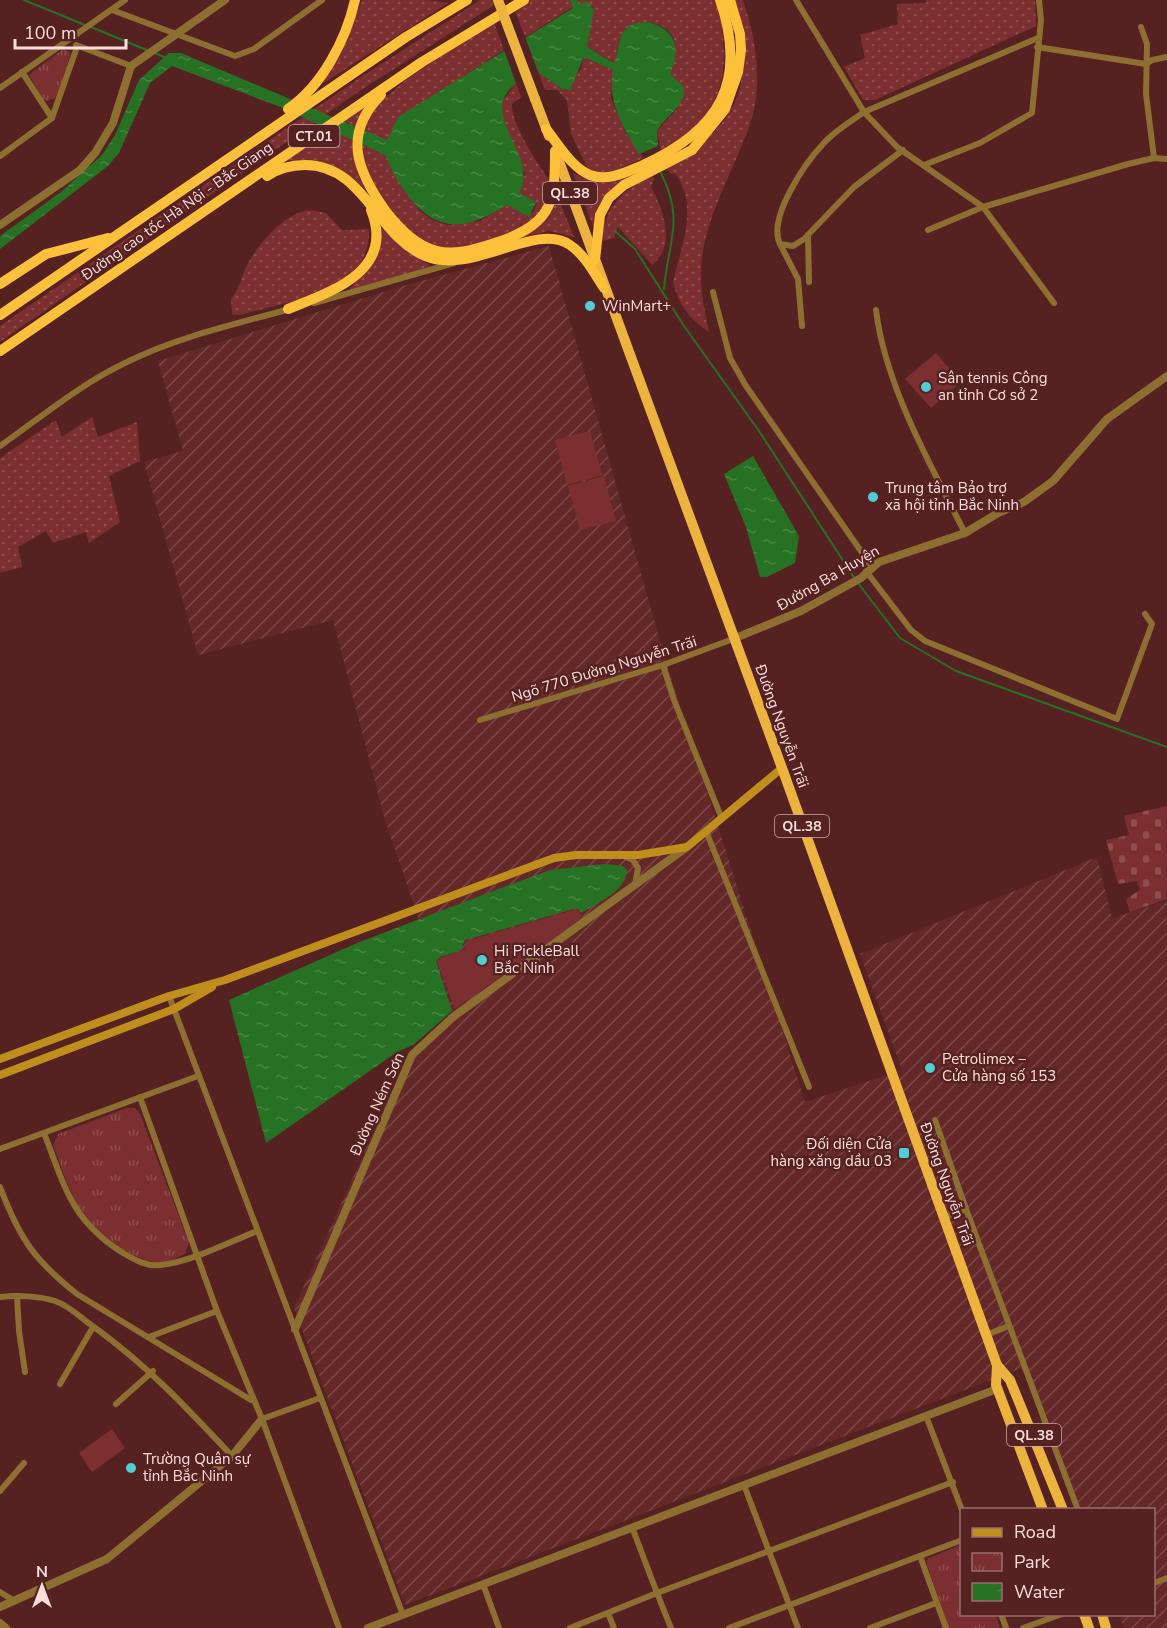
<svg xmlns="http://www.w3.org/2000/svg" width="1167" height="1628" font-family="'Nunito Sans',sans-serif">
  <defs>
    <pattern id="industrial-furrows" width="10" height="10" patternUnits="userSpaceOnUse" patternTransform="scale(1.5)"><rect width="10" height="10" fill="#642828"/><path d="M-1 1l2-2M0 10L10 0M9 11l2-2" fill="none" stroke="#7b4747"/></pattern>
    <pattern id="grass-dots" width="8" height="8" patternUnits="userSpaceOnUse" patternTransform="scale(1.5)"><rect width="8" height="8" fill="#7c2f30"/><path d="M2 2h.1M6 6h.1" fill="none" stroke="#904d4e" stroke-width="1.8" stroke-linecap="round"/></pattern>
    <pattern id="cemetery-stones" width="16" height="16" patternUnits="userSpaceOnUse" patternTransform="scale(1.5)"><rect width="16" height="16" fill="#7c2f30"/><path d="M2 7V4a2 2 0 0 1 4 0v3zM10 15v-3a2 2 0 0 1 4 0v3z" fill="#904d4e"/></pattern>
    <pattern id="park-tufts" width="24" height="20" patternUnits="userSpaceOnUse" patternTransform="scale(1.5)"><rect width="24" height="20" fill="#7c2f30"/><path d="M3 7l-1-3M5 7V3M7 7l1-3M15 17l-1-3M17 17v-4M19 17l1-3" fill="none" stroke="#904d4e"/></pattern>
    <pattern id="water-ripples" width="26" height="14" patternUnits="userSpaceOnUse" patternTransform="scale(1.5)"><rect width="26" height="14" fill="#277124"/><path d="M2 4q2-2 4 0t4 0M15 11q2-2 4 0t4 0" fill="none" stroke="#478543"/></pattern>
  </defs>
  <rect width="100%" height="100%" fill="#562121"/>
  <polygon fill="url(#industrial-furrows)" points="549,246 664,655 805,1102 902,1070 860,954 1097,857 1112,918 1167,901 1167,1628 1124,1628 1119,1615 1154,1614 1154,1510 1080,1509 1027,1366 405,1605 294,1308 410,1051 451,1014 384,817 333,620 198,655 144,462 183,451 158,361 406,285"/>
  <g fill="url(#grass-dots)">
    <polygon points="362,0 428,0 448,3 322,84 343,50"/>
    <polygon points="480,0 502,0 358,92 0,342 0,326 358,79"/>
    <polygon points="529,0 570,0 573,7 525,37 514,9"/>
    <path d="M577,0H716C728,46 731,95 693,131C684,139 671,145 661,151L657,131L678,108C675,98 671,87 670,76C670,65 677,53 674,40C669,21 634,16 623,32C618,40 617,54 615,63L587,47L593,7L578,4Z"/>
    <path d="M733,0H743C757,41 764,89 748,130C731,175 704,220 701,268C700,290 705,311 709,332C690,320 678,304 673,282C681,245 699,210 676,174L670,173L667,168C702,147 739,117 742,74C743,50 736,23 733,0Z"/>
    <polygon points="927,0 1035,0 1036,26 875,100 863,100 844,67 865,58 860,35 898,24 897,4 926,3"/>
    <path d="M494,22L504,50L467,74L387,141L364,130C378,87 456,49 494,22Z"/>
    <polygon points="584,57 613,70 611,98 625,132 644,158 611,172 596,172 588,169 571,134 567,100 557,90 545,90 538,72 562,89 581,69"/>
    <path d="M516,83L521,97L512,104C510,122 540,168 551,182C549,190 548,202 544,208C528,233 461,255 434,246C399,234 363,181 363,145L385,155L419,210L432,220L448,225L480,221L507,205L533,213L536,205L519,193L525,174L502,116V102Z"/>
    <path d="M369,100C358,135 346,158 367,192L352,178L326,164L283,160Z"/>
    <polygon points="573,173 584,178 633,174 624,181 594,229"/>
    <path d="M652,175L654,179L651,187C663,209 677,246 652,265L618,227L614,238L603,241C603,205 623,192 652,175Z"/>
    <polygon points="558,197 574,237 549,231 524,237 547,218"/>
    <path d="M309,210L326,213L342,230L369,229C370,246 362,269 347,279C319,298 272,306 239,315L232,314L231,299C240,288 241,277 247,265C259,243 283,214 309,210Z"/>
    <polygon points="380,226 402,248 431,266 348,291 369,266"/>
    <polygon points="92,417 98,437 137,422 140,461 109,476 120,522 89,543 86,532 53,543 46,531 18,547 22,567 0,573 0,458 56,420 62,437"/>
  </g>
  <polygon fill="url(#cemetery-stones)" points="1167,806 1167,899 1130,912 1126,899 1140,890 1137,881 1118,884 1106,840 1129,835 1124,816"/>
  <g fill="url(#park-tufts)">
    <polygon points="63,49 70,52 70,56 57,97 47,101 43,99 29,75"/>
    <path d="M127,1108H135L140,1114L189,1243L185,1254C176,1258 165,1264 154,1262C130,1258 95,1234 82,1213C69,1192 62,1168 53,1145L58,1134Z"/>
    <polygon points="961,1545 962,1614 996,1615 1000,1628 949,1628 927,1565 927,1559"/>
  </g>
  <g fill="#7c2f30">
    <polygon points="936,353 961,382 931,408 905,379"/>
    <polygon points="590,431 602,475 567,485 555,440"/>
    <polygon points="604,476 616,521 580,530 568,486"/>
    <polygon points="577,909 583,918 455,1009 437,961 440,958 466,949 466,941"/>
    <polygon points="112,1429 125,1448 92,1472 79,1453"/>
  </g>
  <g fill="url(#water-ripples)">
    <path d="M570,0H577L579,4L587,1L594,10L587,47L614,63C618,54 618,40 623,32C636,14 668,23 674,42C678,52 674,64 670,74L684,87C686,107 666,115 657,131L658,146L639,154C623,128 607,101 613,70L584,57L570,90L562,89L538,72C456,104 544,150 519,193L536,202L529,217L507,205C451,241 423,225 392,171C389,166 388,160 385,155L283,108L172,66L150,83L119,153L108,166L0,249V236L61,192L102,155L115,135L139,80L169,53H181L387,140L398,117L573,8Z"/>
    <polygon points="753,456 799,536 795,563 767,577 760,577 746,527 724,474"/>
    <path d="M605,864L623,866L627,870C626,892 597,903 581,913L577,908L465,940L460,951L440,957L436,961L452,1011L413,1045L397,1052L266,1143L229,1000L357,943L501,888L550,870Z"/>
  </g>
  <polygon fill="#562121" points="524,34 540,77 538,76 517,86 503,47"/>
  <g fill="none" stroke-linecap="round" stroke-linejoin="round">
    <g stroke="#277124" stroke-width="2">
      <polyline points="24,0 85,25"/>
      <polyline points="91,27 149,51"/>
      <polyline points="155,53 166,58"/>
      <path d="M661,173C685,221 668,241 664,289"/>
      <polyline points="615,231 635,249 684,326 759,431 855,579"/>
      <polyline points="858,583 900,638 956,671 1167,747"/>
    </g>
    <g stroke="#8d6f32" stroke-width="6">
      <path d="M796,0L864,112C850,122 834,131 823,144C806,162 767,218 780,244L793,246L804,239L854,187L903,150"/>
      <polyline points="112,10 235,56 254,49 322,0"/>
      <polyline points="1141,27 1147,44 1146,94 1154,158"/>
      <polyline points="1038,38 864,112 897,147 983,207 1128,164 1154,158 1167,159"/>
      <polyline points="76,45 131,66"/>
      <polyline points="1037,47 1146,64 1152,60 1167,57"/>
      <polyline points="22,72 52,118"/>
      <polyline points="0,88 125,0"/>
      <polyline points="0,156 52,118 77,47"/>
      <polyline points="924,165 980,143 1032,113 1041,20 1039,0"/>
      <polyline points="928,230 983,207 1054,303"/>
      <polyline points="808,235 809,282"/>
      <polyline points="780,244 798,279 802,326"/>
      <polyline points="713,292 730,358 746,386 872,567"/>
      <polyline points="314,303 454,263"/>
      <path d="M876,310C885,385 931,466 965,533"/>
      <path d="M0,446C41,417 82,383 127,362C177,337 236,324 290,309"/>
      <polyline points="866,571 911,630 925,641 1117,719 1152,624 1145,614"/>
      <polyline points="663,665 674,700 722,819"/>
      <polyline points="480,720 663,665 733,639"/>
      <polyline points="706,831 809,1087"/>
      <polyline points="626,857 633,860 638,868 635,885"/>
      <polyline points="169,996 403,1615"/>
      <polyline points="140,1097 217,1311 262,1419 320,1398"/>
      <polyline points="935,1120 966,1209"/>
      <path d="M44,1133C65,1187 71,1220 123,1253C135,1260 147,1267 161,1265C191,1262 229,1242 257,1231"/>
      <polyline points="0,1149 198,1076"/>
      <path d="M0,1187C20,1239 34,1260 77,1294L251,1400"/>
      <polyline points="944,1218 966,1209 1078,1510"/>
      <polyline points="17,1296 19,1331 25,1372"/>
      <path d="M0,1297C17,1295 39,1296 55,1301C70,1306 81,1318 94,1327C149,1367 186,1407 232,1456"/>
      <polyline points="986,1335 1009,1326"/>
      <polyline points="149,1337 217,1311"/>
      <polyline points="60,1384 93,1327"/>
      <polyline points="116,1404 153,1371"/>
      <polyline points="926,1416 962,1510"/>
      <polyline points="262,1419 339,1628"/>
      <polyline points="744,1485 798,1628"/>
      <polyline points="0,1491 24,1463"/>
      <polyline points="920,1556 946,1628"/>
      <polyline points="1154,1583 1167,1578"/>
      <polyline points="483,1584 499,1628"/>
      <polyline points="0,1592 13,1600"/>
      <polyline points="608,1613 614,1628"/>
      <polyline points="1001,1614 1006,1628"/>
      <polyline points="570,1628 657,1593 632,1527"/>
      <polyline points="671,1628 657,1593 953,1482"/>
      <polyline points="729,1628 962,1540"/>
      <polyline points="870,1628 936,1603"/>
      <polyline points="1023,1628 1062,1614"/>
    </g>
    <g stroke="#8d6f32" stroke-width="8">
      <polyline points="0,225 80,170 95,153 113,123 131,66 225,0"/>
      <polyline points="733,639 801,611 861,578 879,562 965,533 998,513 1024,502 1053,481 1107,419 1167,376"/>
      <polyline points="295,1329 412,1055 453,1017 687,847"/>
      <polyline points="0,1607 107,1559 232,1456 262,1419"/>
      <polyline points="0,1623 6,1628"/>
      <polyline points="368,1628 997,1389"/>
    </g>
    <g stroke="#bf8e1c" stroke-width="8">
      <polyline points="0,1059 169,996 225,980 554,858 576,855 638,855 687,847 782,768"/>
      <polyline points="0,1075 174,1009 212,987"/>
    </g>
    <g stroke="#ecb43e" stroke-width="10">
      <polyline points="535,99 549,136"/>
      <polyline points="556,153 782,768 997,1365 996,1385 1043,1510"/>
      <polyline points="997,1365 1010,1380 1063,1510"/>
      <polyline points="1084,1614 1089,1628"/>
      <polyline points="1102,1614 1106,1628"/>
    </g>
    <g stroke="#fcc03b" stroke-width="10">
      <path d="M381,95C341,135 358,173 387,213C400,229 416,246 437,251C460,256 483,247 504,240C554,221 555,199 555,151"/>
      <path d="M288,109C322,86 346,40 355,0"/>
      <path d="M546,129C559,145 571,167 590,175C608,182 626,172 643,165C720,130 748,82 720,0"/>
      <path d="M267,176C279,168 291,165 305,165C364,165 376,235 425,256C472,276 535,221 570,245C585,255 594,273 604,288"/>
      <polyline points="595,260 600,215 609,198 624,185 692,150 725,109 738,72 741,50 740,34 730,0"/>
      <polyline points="0,284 46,254 108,238"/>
      <path d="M288,309C331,292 396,271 371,210"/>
      <polyline points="0,315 406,37 467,0"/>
      <polyline points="0,351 422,62 524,0"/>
    </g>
    <polyline stroke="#ecb43e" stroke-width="10" points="498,0 535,99"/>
  </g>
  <g fill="#52ccd5" stroke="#562121" stroke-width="2">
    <circle cx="590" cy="306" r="6"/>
    <circle cx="926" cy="387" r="6"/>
    <circle cx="873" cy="497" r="6"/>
    <circle cx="482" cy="960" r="6"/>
    <circle cx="930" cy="1068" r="6"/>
    <rect x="898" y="1147" width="12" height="12" rx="3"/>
    <circle cx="131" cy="1468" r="6"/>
  </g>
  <g text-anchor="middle" stroke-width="5" stroke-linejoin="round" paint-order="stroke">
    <g fill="#562121" stroke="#caa6a5" stroke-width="1.5">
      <rect x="288.5" y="125" width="51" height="22" rx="4.5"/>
      <rect x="543" y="182" width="54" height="22" rx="4.5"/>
      <rect x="775" y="815" width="54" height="22" rx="4.5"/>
      <rect x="1007" y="1424" width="54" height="22" rx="4.5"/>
    </g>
    <g font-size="14" font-weight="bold" fill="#fcdfdd">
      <text x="314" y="141">CT.01</text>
      <text x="570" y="198">QL.38</text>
      <text x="802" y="831">QL.38</text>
      <text x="1034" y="1440">QL.38</text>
    </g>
    <g font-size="15" fill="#fcdfdd" stroke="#562121">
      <text transform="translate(177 211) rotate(-35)" y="5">Đường cao tốc Hà Nội - Bắc Giang</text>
      <text transform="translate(828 578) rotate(-30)" y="5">Đường Ba Huyện</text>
      <text transform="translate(604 669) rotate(-17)" y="5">Ngõ 770 Đường Nguyễn Trãi</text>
      <text transform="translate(782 726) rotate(70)" y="5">Đường Nguyễn Trãi</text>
      <text transform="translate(377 1104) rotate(-66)" y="5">Đường Ném Sơn</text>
      <text transform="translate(947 1184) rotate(70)" y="5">Đường Nguyễn Trãi</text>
    </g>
    <g font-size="15" fill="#fcdfdd" stroke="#562121" text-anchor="start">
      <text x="602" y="311">WinMart+</text>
      <text x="938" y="383">Sân tennis Công<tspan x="938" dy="17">an tỉnh Cơ sở 2</tspan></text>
      <text x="885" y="493">Trung tâm Bảo trợ<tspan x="885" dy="17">xã hội tỉnh Bắc Ninh</tspan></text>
      <text x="494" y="956">Hi PickleBall<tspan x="494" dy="17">Bắc Ninh</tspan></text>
      <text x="942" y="1064">Petrolimex –<tspan x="942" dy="17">Cửa hàng số 153</tspan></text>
      <text x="892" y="1149" text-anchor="end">Đối diện Cửa<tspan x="892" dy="17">hàng xăng dầu 03</tspan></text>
      <text x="143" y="1464">Trường Quân sự<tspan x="143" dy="17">tỉnh Bắc Ninh</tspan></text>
    </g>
  </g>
  <rect x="960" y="1508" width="195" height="108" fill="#562121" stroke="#986d6c" stroke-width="1.5"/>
  <rect x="972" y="1528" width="30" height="9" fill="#bf8e1c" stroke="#986d6c" stroke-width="1.5"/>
  <text x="1014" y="1538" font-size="18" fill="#fcdfdd">Road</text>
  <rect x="972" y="1553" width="30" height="18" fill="url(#park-tufts)" stroke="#986d6c" stroke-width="1.5"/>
  <text x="1014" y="1568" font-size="18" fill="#fcdfdd">Park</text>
  <rect x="972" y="1583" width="30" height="18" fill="url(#water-ripples)" stroke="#986d6c" stroke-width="1.5"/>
  <text x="1014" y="1598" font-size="18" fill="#fcdfdd">Water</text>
  <g transform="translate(42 1586)" stroke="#562121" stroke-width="4.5" paint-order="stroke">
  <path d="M0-4.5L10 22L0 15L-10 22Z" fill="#fcdfdd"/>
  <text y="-9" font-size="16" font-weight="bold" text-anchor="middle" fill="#fcdfdd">N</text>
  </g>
  <path d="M15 39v9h111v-9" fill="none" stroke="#fcdfdd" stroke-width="3"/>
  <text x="24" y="39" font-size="18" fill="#fcdfdd" stroke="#562121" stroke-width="4.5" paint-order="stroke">100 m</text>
</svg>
